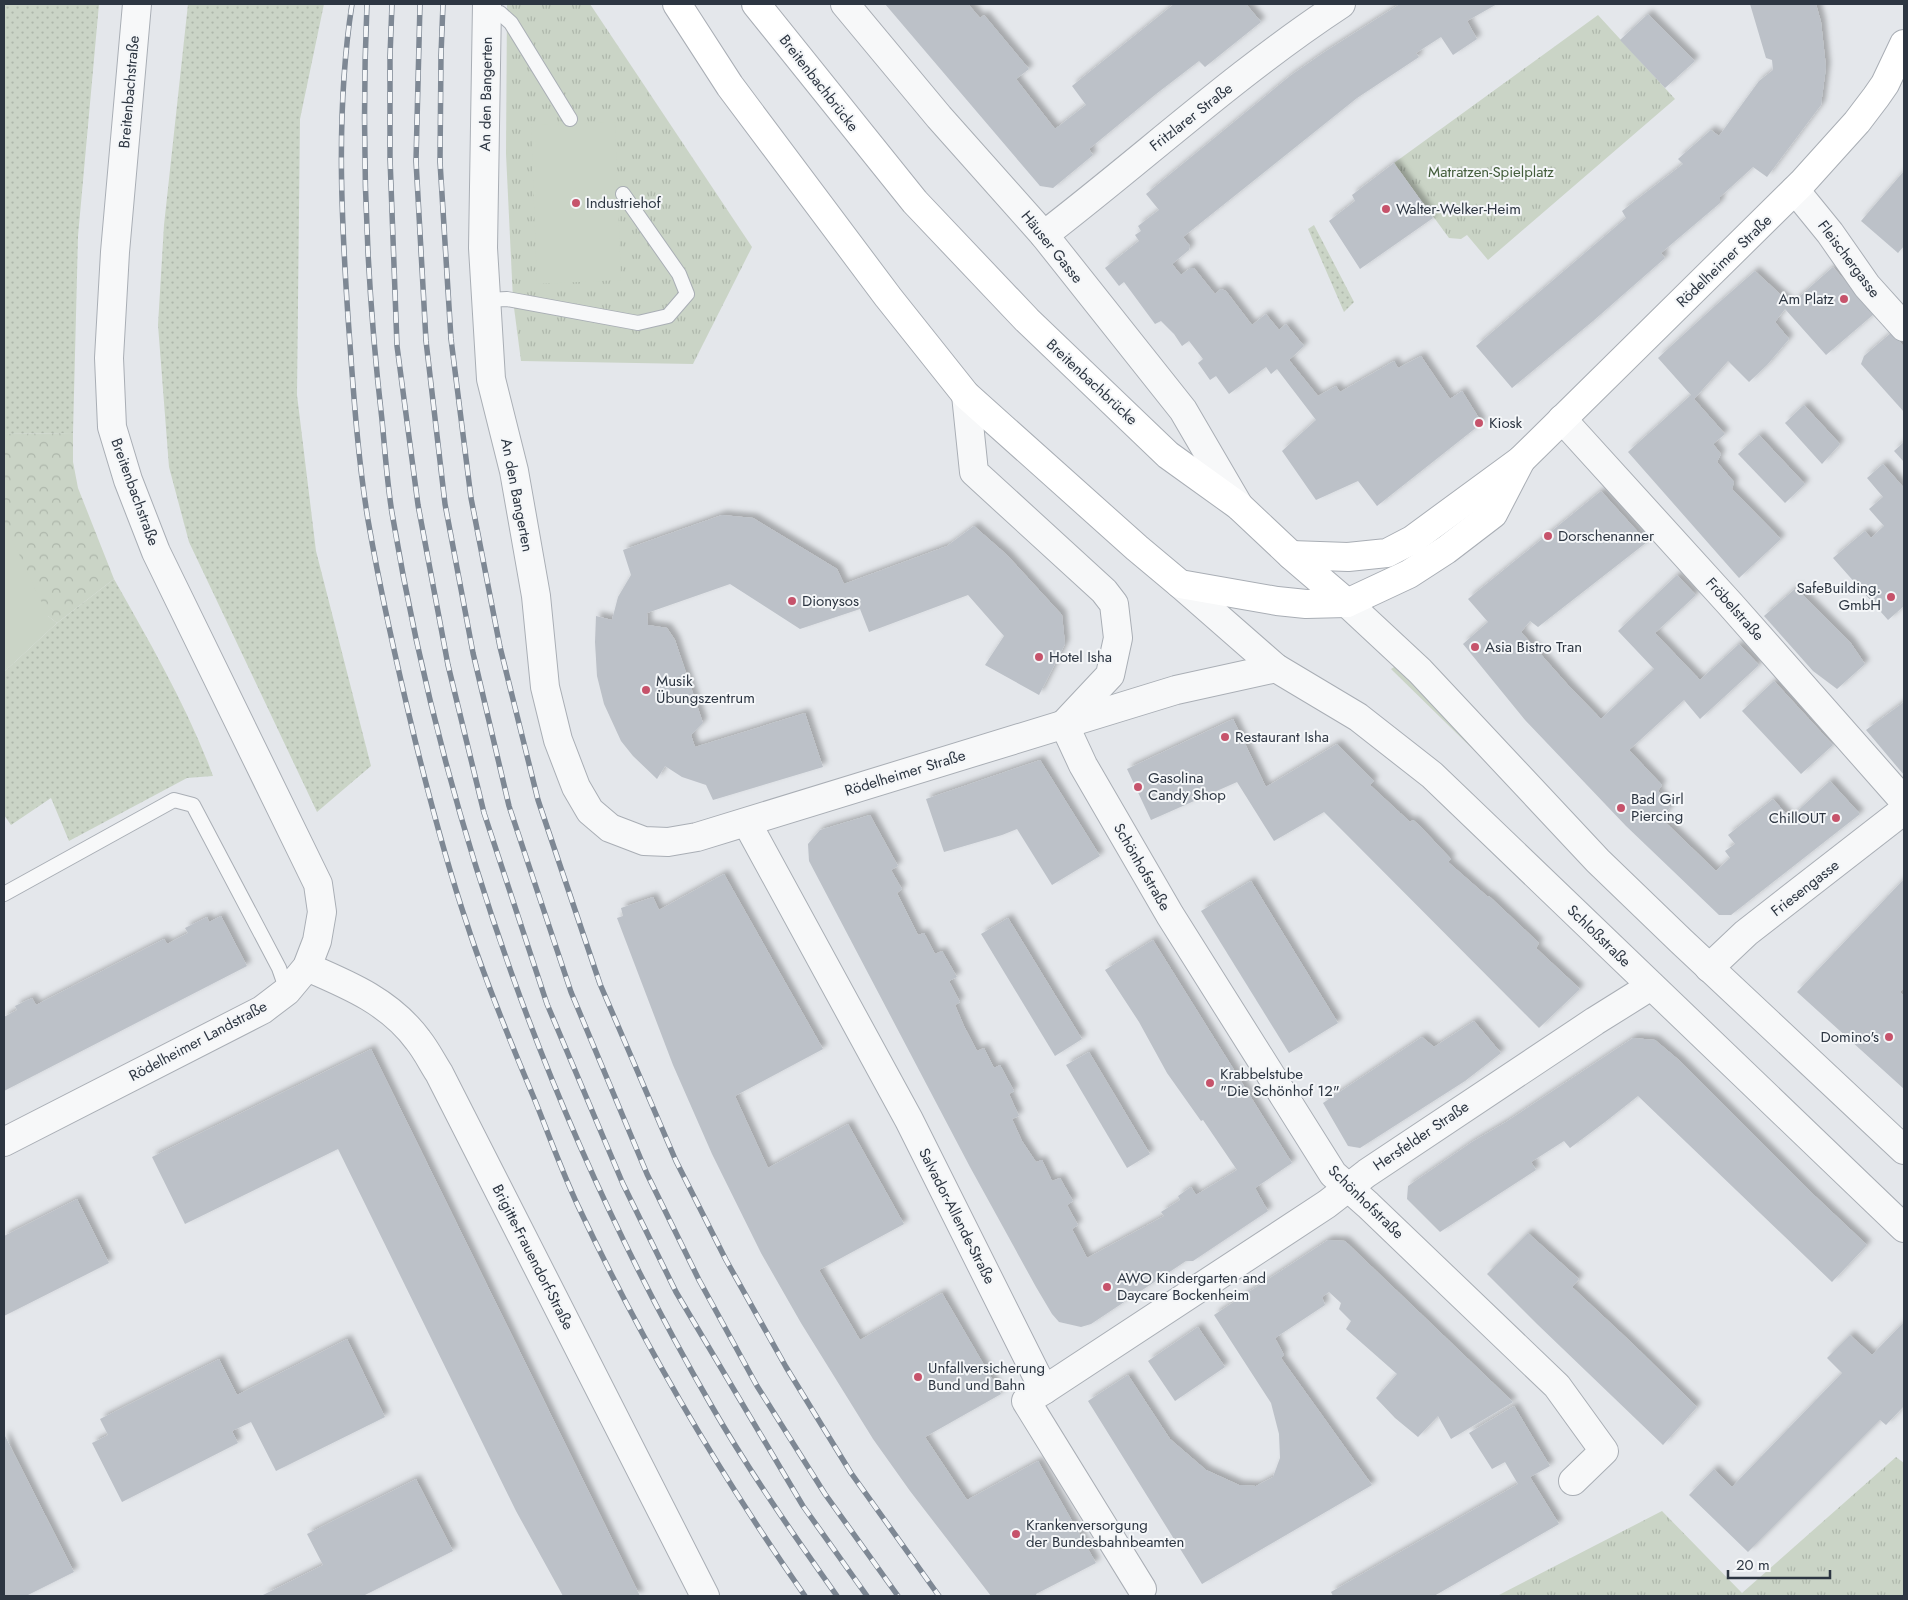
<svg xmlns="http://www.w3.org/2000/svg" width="1908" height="1600" font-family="Jost,sans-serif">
  <defs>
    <pattern id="grass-dots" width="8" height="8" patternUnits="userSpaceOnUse" patternTransform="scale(1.25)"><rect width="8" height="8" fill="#cad4c6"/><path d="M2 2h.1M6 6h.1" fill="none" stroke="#aeb7ab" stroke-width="1.8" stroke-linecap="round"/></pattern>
    <pattern id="forest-crowns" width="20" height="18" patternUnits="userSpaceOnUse" patternTransform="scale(1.25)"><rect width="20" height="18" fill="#cad4c6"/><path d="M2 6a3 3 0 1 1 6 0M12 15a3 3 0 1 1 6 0" fill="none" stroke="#aeb7ab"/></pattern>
    <pattern id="park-tufts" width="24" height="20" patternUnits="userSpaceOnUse" patternTransform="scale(1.25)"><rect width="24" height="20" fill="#cad4c6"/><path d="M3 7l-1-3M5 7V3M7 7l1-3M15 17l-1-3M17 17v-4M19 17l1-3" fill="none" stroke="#aeb7ab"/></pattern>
    <filter id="shadow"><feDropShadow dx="4.5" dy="-4.5" stdDeviation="2.5" flood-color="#0004"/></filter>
  </defs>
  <rect width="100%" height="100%" fill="#e4e7eb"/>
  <g fill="url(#grass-dots)">
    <polygon points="4,4 99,4 78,236 73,433 4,434"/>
    <polygon points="188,4 324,4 300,119 297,395 316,551 371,766 317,812 189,542 169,467 158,325 164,225"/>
    <polygon points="1314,225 1354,302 1344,312 1308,229"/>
    <path d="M114,579C150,643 187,706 213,776L187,778L69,841L51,798L11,825L4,815V672L57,623Z"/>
    <polygon points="1399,664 1502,772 1493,769 1391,669"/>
  </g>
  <polygon fill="url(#forest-crowns)" points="73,433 73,462 78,488 114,579 57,623 48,616 4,610 4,434"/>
  <g fill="url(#park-tufts)">
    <polygon points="507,4 590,4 752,247 693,364 521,361 513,300 506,154"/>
    <polygon points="1598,15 1675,99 1488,260 1467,235 1461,239 1449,238 1394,163"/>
    <polygon points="1896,1457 1904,1463 1904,1596 1497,1596 1662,1511 1742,1593"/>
  </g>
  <g fill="#cad4c6">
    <polygon points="615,122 621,280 537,284 531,125"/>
    <polygon points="4,522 48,616 57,623 4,672"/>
  </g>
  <g fill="#bcc1c8" filter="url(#shadow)">
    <polygon points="885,4 968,4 980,18 984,15 1029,69 1016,79 1055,129 1086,105 1072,86 1174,4 1246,4 1261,22 1205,67 1199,61 1156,94 1089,149 1093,155 1053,188 1040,186"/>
    <polygon points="1400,4 1497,4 1467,21 1477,39 1453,55 1441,37 1416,53 1419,57 1357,98 1183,237 1190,246 1189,250 1172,264 1181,275 1190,268 1194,268 1215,294 1221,289 1226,291 1252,325 1266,314 1279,330 1286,324 1304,346 1289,360 1318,396 1336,386 1340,392 1394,361 1398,368 1421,356 1450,399 1462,391 1482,423 1377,506 1358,481 1316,500 1282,451 1316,420 1277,369 1271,374 1266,367 1229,394 1216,376 1210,380 1198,363 1203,359 1189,341 1182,346 1174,334 1161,321 1155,324 1124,282 1119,286 1105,268 1139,241 1135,235 1141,231 1138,226 1159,210 1146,194 1290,76 1323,53"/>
    <polygon points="1750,4 1816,4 1821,22 1826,67 1821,105 1767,177 1753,167 1720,197 1720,203 1661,253 1665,258 1593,321 1512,388 1476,346 1626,218 1622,211 1683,164 1678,159 1711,130 1719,136 1759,81 1773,70 1772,60 1766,58"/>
    <polygon points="1648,14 1695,61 1665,88 1620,40"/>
    <polygon points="1394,163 1433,218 1360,269 1329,221 1355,201 1352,195"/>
    <polygon points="1904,171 1904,246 1898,253 1861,221"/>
    <polygon points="1833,267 1874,314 1826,355 1785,309 1775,322 1789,339 1767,365 1749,382 1728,361 1694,399 1725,434 1713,444 1721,454 1717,462 1734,482 1732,489 1781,539 1739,578 1628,452 1691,395 1658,358 1715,306 1755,271 1791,304"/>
    <polygon points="1892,332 1904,347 1904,412 1861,364 1864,356"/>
    <polygon points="1804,405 1840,444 1822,464 1785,423"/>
    <polygon points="1759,435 1805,484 1785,503 1738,454"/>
    <polygon points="1904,442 1904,462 1894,451"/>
    <polygon points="1883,464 1904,488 1904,606 1888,620 1833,558 1865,531 1871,538 1884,526 1869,509 1883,497 1867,478"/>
    <polygon points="1601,491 1647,542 1538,627 1530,621 1521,632 1568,685 1601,719 1654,669 1618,631 1677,575 1696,595 1655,633 1700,680 1739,644 1759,665 1700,719 1684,700 1629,750 1662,785 1658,791 1670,807 1662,819 1716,871 1730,858 1725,851 1735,844 1728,835 1773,799 1790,818 1830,781 1860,814 1731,915 1719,915 1626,826 1525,720 1463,644 1488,622 1468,599"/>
    <polygon points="722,515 753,518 837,569 844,584 947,546 974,526 1007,555 1062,615 1065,644 1039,695 985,665 1004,636 968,595 869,632 860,609 800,629 730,584 647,613 648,625 667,628 675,640 703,723 691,735 695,747 805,713 823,767 713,800 706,785 682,777 665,766 657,779 633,756 621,741 604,704 597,676 595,642 596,616 612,620 618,597 631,575 623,550"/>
    <polygon points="1796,588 1850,642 1865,664 1837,689 1813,671 1764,616"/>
    <polygon points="1774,681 1833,745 1801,774 1742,711"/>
    <polygon points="1904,702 1904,775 1866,730"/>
    <polygon points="1233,719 1266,787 1337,744 1374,781 1370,785 1410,822 1413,820 1419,825 1451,859 1448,862 1488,897 1489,896 1539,943 1536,948 1580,989 1539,1028 1324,812 1274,841 1237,782 1151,820 1127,769"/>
    <polygon points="1040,760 1100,856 1052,885 1017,829 1002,835 944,852 926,799"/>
    <polygon points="870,815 898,866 891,870 902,889 897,893 918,935 924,933 935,954 942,951 957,977 949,981 960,1002 955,1005 964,1026 977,1051 984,1048 994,1068 1000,1065 1014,1091 1009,1094 1019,1116 1012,1119 1022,1141 1036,1162 1042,1160 1052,1181 1060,1178 1073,1201 1067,1205 1078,1225 1072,1229 1087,1258 1164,1216 1161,1212 1180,1200 1178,1196 1191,1187 1196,1195 1237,1170 1203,1120 1201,1121 1167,1073 1139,1022 1105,970 1153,940 1292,1163 1255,1188 1268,1211 1193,1261 1186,1261 1091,1324 1081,1327 1059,1322 1052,1314 1036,1287 970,1167 809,861 808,844 820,830"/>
    <polygon points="724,874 823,1049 735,1096 768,1168 848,1124 904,1224 819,1270 860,1340 942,1293 1001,1394 925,1437 967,1500 1038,1461 1096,1563 1036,1594 1037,1596 991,1596 910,1491 873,1439 801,1323 761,1253 712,1154 673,1065 617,918 623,916 621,908 653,897 659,910"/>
    <polygon points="1904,879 1904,987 1900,992 1904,996 1904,1089 1797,992"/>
    <polygon points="1251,881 1338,1023 1289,1053 1201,911"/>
    <polygon points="221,916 247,966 4,1091 4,1017 17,1010 15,1006 32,998 36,1005 164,939 167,944 188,933 185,928 207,917 209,922"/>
    <polygon points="1008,918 1082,1039 1055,1056 981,934"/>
    <polygon points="1474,1021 1501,1053 1465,1081 1360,1148 1348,1146 1323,1103 1422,1037 1434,1047"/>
    <polygon points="1633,1038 1655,1040 1680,1061 1814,1195 1867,1245 1832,1282 1638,1096 1605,1122 1570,1148 1564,1141 1531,1162 1536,1170 1440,1232 1407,1199 1408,1186 1472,1142 1506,1122"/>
    <polygon points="371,1049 582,1478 640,1596 563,1596 516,1511 338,1149 185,1224 152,1157"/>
    <polygon points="1089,1052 1150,1154 1127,1168 1066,1065"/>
    <polygon points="77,1199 109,1263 4,1316 4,1236"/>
    <polygon points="1528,1233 1579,1279 1572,1287 1634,1345 1697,1407 1663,1445 1537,1324 1487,1274"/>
    <polygon points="1328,1240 1345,1241 1513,1402 1451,1439 1438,1416 1418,1437 1395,1418 1376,1398 1397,1374 1346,1329 1351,1321 1339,1309 1341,1303 1329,1292 1322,1297 1325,1305 1275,1338 1284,1355 1281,1358 1372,1485 1202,1584 1088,1401 1128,1375 1170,1439 1206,1470 1239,1485 1256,1486 1273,1477 1280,1458 1279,1434 1271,1403 1214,1315"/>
    <polygon points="1904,1322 1904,1406 1886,1425 1880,1420 1748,1552 1689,1495 1714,1469 1732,1487 1842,1373 1827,1358 1850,1335 1872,1355"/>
    <polygon points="1198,1327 1225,1367 1175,1401 1148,1361"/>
    <polygon points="347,1339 385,1417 276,1471 251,1422 232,1431 238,1443 122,1502 92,1443 108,1435 100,1419 219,1359 237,1395"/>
    <polygon points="1514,1406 1550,1466 1530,1477 1559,1524 1434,1596 1333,1596 1331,1592 1518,1484 1505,1462 1492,1469 1469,1433"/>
    <polygon points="4,1434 74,1572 26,1596 4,1596"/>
    <polygon points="416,1479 453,1551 363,1596 261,1596 323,1565 307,1534"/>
  </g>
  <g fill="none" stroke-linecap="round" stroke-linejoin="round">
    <defs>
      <g id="service">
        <polyline points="487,12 500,13 511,23 570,119"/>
        <polyline points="486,300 507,299 638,323 668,316 687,294 679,274 623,194"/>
        <polyline points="4,894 174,800 193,805 279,968 287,991"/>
      </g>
      <g id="minor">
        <polyline points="487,4 483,248 491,379 514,471 536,596 545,687 558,740 576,787 590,811 610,828 644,841 668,842 697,837 1176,690 1276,668"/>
        <polyline points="845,4 939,117 1044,235 1183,410 1239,506"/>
        <polyline points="1795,190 1830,233 1867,286 1904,327"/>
        <path d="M1044,235C1143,159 1236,73 1341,4"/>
        <polyline points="966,395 974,472 1104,591 1114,604 1118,638 1110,675 1065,723"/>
        <polyline points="1562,419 1731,605 1904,801"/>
        <polyline points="1064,724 1083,765 1170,915 1333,1174 1368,1205 1557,1386 1604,1451 1573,1481"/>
        <polyline points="747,823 909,1120 1044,1390 1026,1401 1142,1589"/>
        <path d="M307,967C349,985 390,1002 418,1040C426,1050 432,1062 439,1073L705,1596"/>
        <polyline points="1709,968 1746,933 1904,810"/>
        <polyline points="4,1142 262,1010 287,991 307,967 317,941 322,912 318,884 156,552 128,480 112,427 109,358 115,252 137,4"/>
        <polyline points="1044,1390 1327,1204 1367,1173 1595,1021 1651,986"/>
      </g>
      <g id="tertiary">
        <polyline points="1180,584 1276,668 1358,717 1432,775 1904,1228"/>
        <polyline points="1347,603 1420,671 1598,861 1681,941 1904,1150"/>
      </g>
      <g id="secondary">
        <polyline points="677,4 730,86 888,297 966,395 1137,548 1180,584 1277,601 1306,604 1347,603 1409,574 1446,550 1493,514 1521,460"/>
        <polyline points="756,4 915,202 1027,320 1168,455 1239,506 1291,555 1347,603"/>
        <polyline points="1291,555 1348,557 1387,553 1412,540 1521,460 1802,183 1857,122 1876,97 1885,84 1904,44"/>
      </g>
    </defs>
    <use href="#service" stroke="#a9aeb5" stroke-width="16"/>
    <use href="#minor" stroke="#a9aeb5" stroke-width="30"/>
    <use href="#tertiary" stroke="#a9aeb5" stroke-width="30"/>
    <use href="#secondary" stroke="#a9aeb5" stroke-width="30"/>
    <use href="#service" stroke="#f7f8f9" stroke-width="14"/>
    <use href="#minor" stroke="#f7f8f9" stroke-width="28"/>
    <use href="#tertiary" stroke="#f7f8f9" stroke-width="28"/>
    <use href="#secondary" stroke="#fff" stroke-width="28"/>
    <defs>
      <g id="rail">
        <path d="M352,4C336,108 341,213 348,317C353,385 357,453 368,520C381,595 398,670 416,744C431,804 447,865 467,924C486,983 510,1041 534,1098C549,1135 562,1172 579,1208C643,1344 719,1473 805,1596"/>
        <path d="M367,4C361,142 366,282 382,420C385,451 387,482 392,513C444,825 552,1130 711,1405C749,1471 793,1534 837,1596"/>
        <polyline points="392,4 390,56 390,158 397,346 418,505 448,665 484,813 547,1004 623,1184 676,1292 803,1506 867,1596"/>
        <polyline points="420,4 416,161 426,341 445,504 473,653 509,806 571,992 647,1174 699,1280 757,1386 825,1494 898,1596"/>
        <polyline points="443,4 441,55 440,162 451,339 471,498 500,647 538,800 600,984 676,1161 726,1260 786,1367 851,1473 939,1596"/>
      </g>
    </defs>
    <use href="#rail" stroke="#7e8894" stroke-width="5.5"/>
    <use href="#rail" stroke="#f4f6f8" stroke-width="4" stroke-dasharray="11" stroke-linecap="butt"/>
  </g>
  <g fill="#c6536b" stroke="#f4f6f8" stroke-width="2">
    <circle cx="576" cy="203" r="5"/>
    <circle cx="1386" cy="209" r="5"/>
    <circle cx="1844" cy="299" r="5"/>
    <circle cx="1479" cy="423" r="5"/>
    <circle cx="1548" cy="536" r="5"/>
    <circle cx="1891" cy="597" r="5"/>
    <circle cx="792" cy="601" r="5"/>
    <circle cx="1475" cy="647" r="5"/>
    <circle cx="1039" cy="657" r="5"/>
    <circle cx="646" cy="690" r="5"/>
    <circle cx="1225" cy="737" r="5"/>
    <circle cx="1138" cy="787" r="5"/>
    <circle cx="1621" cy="808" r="5"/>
    <circle cx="1836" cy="818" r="5"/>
    <circle cx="1889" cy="1037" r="5"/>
    <circle cx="1210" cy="1083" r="5"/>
    <circle cx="1107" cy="1287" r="5"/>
    <circle cx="918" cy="1377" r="5"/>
    <circle cx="1016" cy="1534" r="5"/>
  </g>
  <g text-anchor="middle" stroke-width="4" stroke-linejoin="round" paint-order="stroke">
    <g font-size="15" fill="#2d3642" stroke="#f4f6f8">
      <text transform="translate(819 83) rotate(52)" y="5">Breitenbachbrücke</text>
      <text transform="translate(129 92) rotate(-85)" y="5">Breitenbachstraße</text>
      <text transform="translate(486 94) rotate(-89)" y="5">An den Bangerten</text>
      <text transform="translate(1191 117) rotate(-38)" y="5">Fritzlarer Straße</text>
      <text transform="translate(1052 247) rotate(51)" y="5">Häuser Gasse</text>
      <text transform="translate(1849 259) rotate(53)" y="5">Fleischergasse</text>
      <text transform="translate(1724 261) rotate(-44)" y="5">Rödelheimer Straße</text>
      <text transform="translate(1092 382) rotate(43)" y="5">Breitenbachbrücke</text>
      <text transform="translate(135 492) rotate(70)" y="5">Breitenbachstraße</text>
      <text transform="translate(517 495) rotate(79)" y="5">An den Bangerten</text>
      <text transform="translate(1735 609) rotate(48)" y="5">Fröbelstraße</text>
      <text transform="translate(905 773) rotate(-17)" y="5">Rödelheimer Straße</text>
      <text transform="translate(1142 867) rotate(60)" y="5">Schönhofstraße</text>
      <text transform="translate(1805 888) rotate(-38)" y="5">Friesengasse</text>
      <text transform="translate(1599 936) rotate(44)" y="5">Schloßstraße</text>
      <text transform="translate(198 1041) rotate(-28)" y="5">Rödelheimer Landstraße</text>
      <text transform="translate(1421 1136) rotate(-34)" y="5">Hersfelder Straße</text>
      <text transform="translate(1366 1202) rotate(44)" y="5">Schönhofstraße</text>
      <text transform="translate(957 1216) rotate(63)" y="5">Salvador-Allende-Straße</text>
      <text transform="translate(533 1257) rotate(63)" y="5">Brigitte-Frauendorf-Straße</text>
    </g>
    <g font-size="15" fill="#435d3b" stroke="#f4f6f8">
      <text x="1491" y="177">Matratzen-Spielplatz</text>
    </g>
    <g font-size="15" fill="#2d3642" stroke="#f4f6f8" text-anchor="start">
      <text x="586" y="208">Industriehof</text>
      <text x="1396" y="214">Walter-Welker-Heim</text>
      <text x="1834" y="304" text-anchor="end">Am Platz</text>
      <text x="1489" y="428">Kiosk</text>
      <text x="1558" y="541">Dorschenanner</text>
      <text x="1881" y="593" text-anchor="end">SafeBuilding.<tspan x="1881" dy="17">GmbH</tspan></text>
      <text x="802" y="606">Dionysos</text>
      <text x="1485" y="652">Asia Bistro Tran</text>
      <text x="1049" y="662">Hotel Isha</text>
      <text x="656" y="686">Musik<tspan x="656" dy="17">Übungszentrum</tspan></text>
      <text x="1235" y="742">Restaurant Isha</text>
      <text x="1148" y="783">Gasolina<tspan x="1148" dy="17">Candy Shop</tspan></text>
      <text x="1631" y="804">Bad Girl<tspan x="1631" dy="17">Piercing</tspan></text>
      <text x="1826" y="823" text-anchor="end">ChillOUT</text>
      <text x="1879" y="1042" text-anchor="end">Domino's</text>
      <text x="1220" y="1079">Krabbelstube<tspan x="1220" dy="17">"Die Schönhof 12"</tspan></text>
      <text x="1117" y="1283">AWO Kindergarten and<tspan x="1117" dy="17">Daycare Bockenheim</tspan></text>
      <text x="928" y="1373">Unfallversicherung<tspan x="928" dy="17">Bund und Bahn</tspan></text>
      <text x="1026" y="1530">Krankenversorgung<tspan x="1026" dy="17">der Bundesbahnbeamten</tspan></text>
    </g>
  </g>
  <rect width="1908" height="1600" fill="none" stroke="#2d3642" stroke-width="10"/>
  <path d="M1728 1570v8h102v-8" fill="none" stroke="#2d3642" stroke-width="2.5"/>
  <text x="1736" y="1570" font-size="15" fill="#2d3642" stroke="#f4f6f8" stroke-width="4" paint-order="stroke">20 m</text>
</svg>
